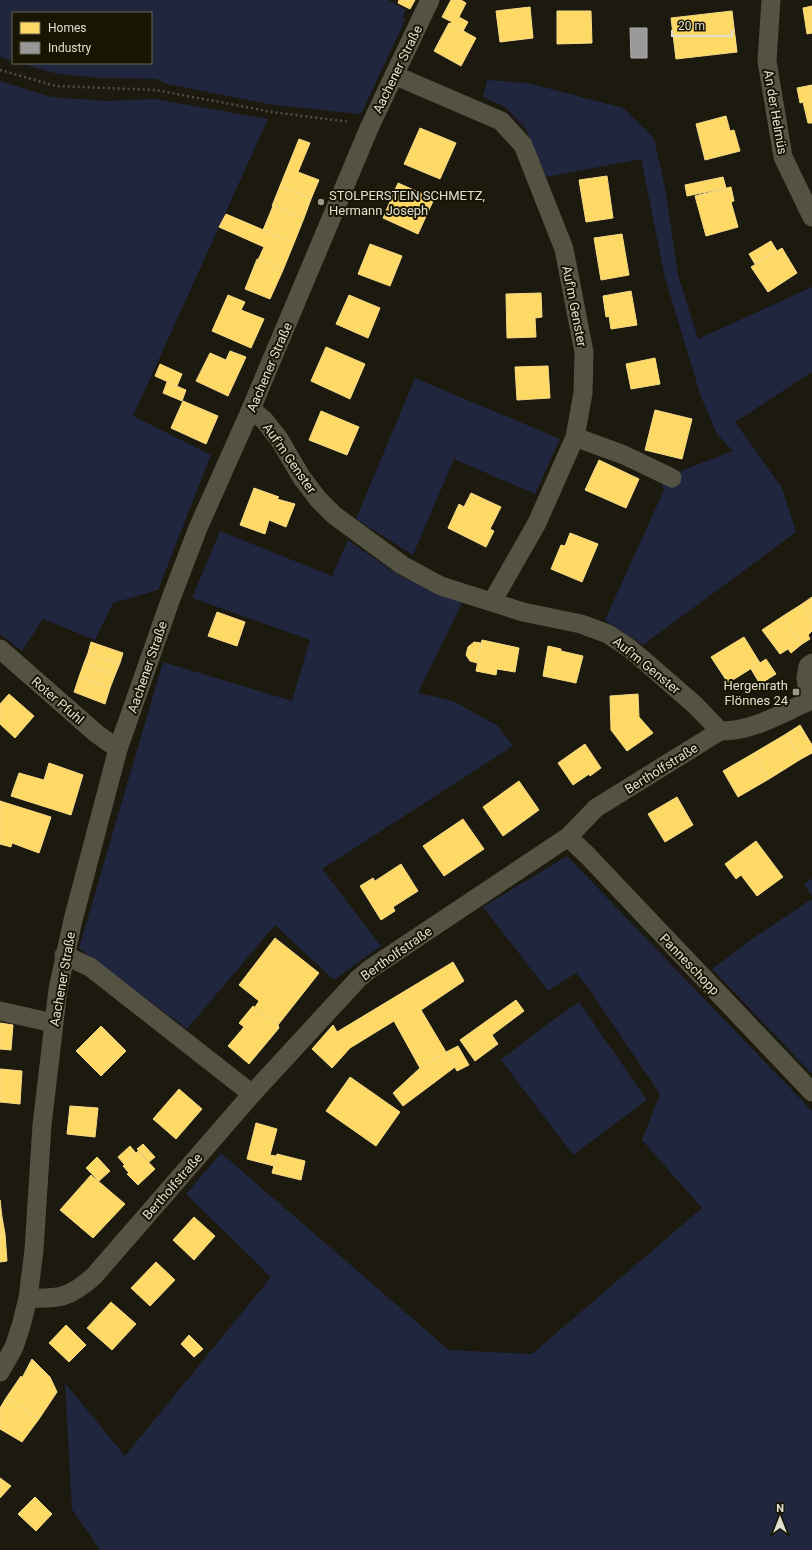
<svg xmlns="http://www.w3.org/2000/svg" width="812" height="1550" font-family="Roboto,sans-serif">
  <rect width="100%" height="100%" fill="#1c1a0e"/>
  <g fill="#1f263e">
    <polygon points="0,0 388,0 406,10 402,17 405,20 361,114 274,105 167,84 156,79 100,78 58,74 19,63 151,63 151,13 13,13 13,61 0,57"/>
    <polygon points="487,80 528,83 623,108 654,138 665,188 678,275 698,339 812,287 812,372 735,422 782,488 796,532 643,645 605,620 664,490 660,481 678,472 733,451 717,434 701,397 665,278 641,159 546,177 526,129 505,107 483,97"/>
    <polygon points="0,81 51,97 106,101 155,99 268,119 133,416 211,455 158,590 113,603 95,640 43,619 22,651 0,634"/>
    <polygon points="415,378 560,439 535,494 454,459 413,555 356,519"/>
    <polygon points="220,531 332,576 348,540 400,576 462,603 418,693 453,701 498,726 513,746 322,869 381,946 334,980 275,925 187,1029 79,948 163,662 292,701 310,640 192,598"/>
    <polygon points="567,856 812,1111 812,1550 100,1550 72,1509 65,1383 125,1456 271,1277 186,1194 221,1153 449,1350 532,1354 702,1208 642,1140 660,1094 587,986 576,973 548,991 483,907"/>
    <polygon points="812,879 812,896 804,884"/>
    <polygon points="812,899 812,1074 712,969 752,939"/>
    <polygon points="579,1002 647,1100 573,1155 501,1060 550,1022"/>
  </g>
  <g fill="#ffd966" stroke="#f6da86">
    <polygon points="399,0 415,0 410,9 398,3"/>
    <polygon points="451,0 461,0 466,3 459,17 468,22 463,31 450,24 452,22 442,17"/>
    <polygon points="812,6 812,33 807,34 803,8"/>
    <polygon points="530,7 533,38 500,42 496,11"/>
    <polygon points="557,11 591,11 592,43 557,44"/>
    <polygon points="732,11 737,52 676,59 671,18"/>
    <polygon points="449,23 476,38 461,66 434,51"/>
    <polygon points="812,85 812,123 808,123 803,102 800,103 797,88"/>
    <polygon points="726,116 730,131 734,130 740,151 705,160 696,124"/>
    <polygon points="420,128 456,143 440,179 404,164"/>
    <polygon points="299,139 310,143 298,172 319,180 311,199 280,186"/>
    <polygon points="607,176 613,218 586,222 579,180"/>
    <polygon points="723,177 726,188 687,196 685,185"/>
    <polygon points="398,183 434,199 418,234 383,218"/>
    <polygon points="280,186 311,199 304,218 272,206"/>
    <polygon points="731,187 734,201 731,202 738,227 706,236 695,196"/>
    <polygon points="273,206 304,218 294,243 263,230"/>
    <polygon points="226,214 294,243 283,270 258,260 264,247 219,227"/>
    <polygon points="622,234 629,275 601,280 594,238"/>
    <polygon points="771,241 777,251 755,264 749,254"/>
    <polygon points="370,244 402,256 390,286 358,274"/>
    <polygon points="782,248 797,273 768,292 751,267"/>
    <polygon points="257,259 283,270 270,299 245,289"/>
    <polygon points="631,291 637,325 611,329 609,316 606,317 603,296"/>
    <polygon points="541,293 542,317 535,318 536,337 507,338 506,294"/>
    <polygon points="228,295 245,302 241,310 264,319 251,348 212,331"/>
    <polygon points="349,295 380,308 368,338 336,324"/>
    <polygon points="326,347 365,364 350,399 311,381"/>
    <polygon points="230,351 246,357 228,396 196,381 210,353 226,360"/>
    <polygon points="655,358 660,384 631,389 626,364"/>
    <polygon points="160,364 182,374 177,386 155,376"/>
    <polygon points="548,366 550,398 517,400 515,367"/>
    <polygon points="167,382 186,390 182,401 163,393"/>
    <polygon points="183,401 218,416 206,444 171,428"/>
    <polygon points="655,410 692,419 682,459 645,450"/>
    <polygon points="321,411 359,427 347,455 309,440"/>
    <polygon points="599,460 639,479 626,508 585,490"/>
    <polygon points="254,488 279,497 277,499 295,504 286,527 269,520 265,534 240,525"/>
    <polygon points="471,493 501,507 490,529 494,531 486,547 448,528 459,504 464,507"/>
    <polygon points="570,533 598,544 582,582 551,569 561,545 565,546"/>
    <polygon points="812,597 812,619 802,604"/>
    <polygon points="802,604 812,619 812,631 808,635 810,639 802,644 783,616"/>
    <polygon points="217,612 245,622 237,646 208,636"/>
    <polygon points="783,616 802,644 791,653 788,649 780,654 762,630"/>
    <polygon points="744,637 760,663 728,683 711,657"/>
    <polygon points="482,640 519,648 515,672 497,669 496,675 476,671"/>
    <polygon points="91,642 123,653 120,663 88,653"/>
    <polygon points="474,642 481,643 477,663 470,661 466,655 468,647"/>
    <polygon points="548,646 561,649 561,651 583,656 576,683 543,676"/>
    <polygon points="88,653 120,663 115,675 84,663"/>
    <polygon points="766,659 776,674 760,684 751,669"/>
    <polygon points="84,663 115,675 110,688 79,677"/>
    <polygon points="79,677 110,688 105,704 74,692"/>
    <polygon points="9,694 34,716 15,738 0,724 0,704"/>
    <polygon points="638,694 639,717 653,733 627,751 611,730 610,696"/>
    <polygon points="800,725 812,745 812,753 801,759 786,734"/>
    <polygon points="786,734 801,759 769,779 754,753"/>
    <polygon points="585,744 601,768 590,776 589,774 573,785 558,763"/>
    <polygon points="754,753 769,779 738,797 723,771"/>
    <polygon points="49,763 83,775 71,815 11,796 19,773 44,780"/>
    <polygon points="519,781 539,810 503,836 483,807"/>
    <polygon points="677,797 693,825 665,842 648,814"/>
    <polygon points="0,801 51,817 39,853 12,843 11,847 0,844"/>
    <polygon points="463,819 484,849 444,876 423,846"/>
    <polygon points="756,841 783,877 757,896 741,875 736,879 725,864"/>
    <polygon points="401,864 418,891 393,907 395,911 381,920 360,886 373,878 375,881"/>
    <polygon points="275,938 319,973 278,1025 255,1007 259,1001 239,985"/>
    <polygon points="453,962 464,981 421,1010 446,1052 420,1068 394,1021 350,1048 332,1068 312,1049 333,1025 337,1032"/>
    <polygon points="516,1000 524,1011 492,1035 498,1044 475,1061 460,1040"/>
    <polygon points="253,1006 278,1025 279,1028 249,1064 228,1046 244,1027 239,1023"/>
    <polygon points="0,1023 13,1025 11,1050 0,1049"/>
    <polygon points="101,1026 126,1051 101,1076 76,1051"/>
    <polygon points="458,1046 469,1065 457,1071 446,1052"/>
    <polygon points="446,1052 455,1067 403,1106 393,1093 420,1068"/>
    <polygon points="0,1069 22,1071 20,1104 0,1102"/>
    <polygon points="350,1077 400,1112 376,1146 326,1111"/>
    <polygon points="179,1089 202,1109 176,1139 153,1119"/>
    <polygon points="70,1106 98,1108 95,1137 67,1134"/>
    <polygon points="256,1123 277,1129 270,1155 276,1156 274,1166 247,1159"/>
    <polygon points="143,1144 155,1157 149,1162 137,1149"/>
    <polygon points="130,1146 136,1153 124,1164 118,1157"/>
    <polygon points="138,1151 155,1169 138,1185 127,1174 129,1173 123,1166"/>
    <polygon points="277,1154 305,1161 301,1180 272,1173"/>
    <polygon points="97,1157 110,1171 99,1181 86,1168"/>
    <polygon points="91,1175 125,1204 93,1238 60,1210"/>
    <polygon points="0,1200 2,1217 0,1218"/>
    <polygon points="2,1217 5,1234 0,1235 0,1218"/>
    <polygon points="194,1217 215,1236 194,1260 173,1240"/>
    <polygon points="5,1234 7,1261 0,1262 0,1235"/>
    <polygon points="156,1262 175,1280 150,1306 131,1288"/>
    <polygon points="111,1302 136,1324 112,1350 87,1328"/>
    <polygon points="66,1325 86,1345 69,1362 49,1343"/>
    <polygon points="189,1335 203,1349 194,1357 181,1344"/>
    <polygon points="32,1359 50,1377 57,1392 39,1419 6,1398 21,1376 22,1378"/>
    <polygon points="6,1398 39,1419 22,1442 0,1429 0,1408"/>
    <polygon points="0,1478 11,1486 0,1498"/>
    <polygon points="35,1497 52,1514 36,1531 18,1514"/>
  </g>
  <polygon fill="#999" stroke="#aeaeaa" points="630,28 647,28 647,58 631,58"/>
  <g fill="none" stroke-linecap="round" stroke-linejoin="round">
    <polyline stroke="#504f42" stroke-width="2.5" stroke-dasharray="2 3" stroke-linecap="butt" points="0,70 56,86 156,90 272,112 350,122"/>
    <g stroke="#545243" stroke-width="19">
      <polyline points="771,0 767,61 783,157 812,217"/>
      <polyline points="394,75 501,121 523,145 564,249 584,352 583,393 575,437 537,523 492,602"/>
      <polyline points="251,409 264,420 279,439 302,478 318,499 334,515 402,565 441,586 523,612 581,624 608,634 629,648 648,664 695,705 720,731"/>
      <polyline points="575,437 624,455 672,478"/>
      <polyline points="0,649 97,734 118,749"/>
      <polyline points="809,701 806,678 808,666 812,663"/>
      <polyline points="568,837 588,856 812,1092"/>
      <polyline points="64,955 90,967 252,1094"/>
      <polyline points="0,1011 53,1023"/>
      <path d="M28,1298C60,1299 69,1298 94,1276L252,1094L358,979L370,969L568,837L596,808L720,731C753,732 783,712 812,700"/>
      <polyline points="0,1372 14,1347 21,1326 28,1298 34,1250 42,1125 58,989 73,920 118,749 170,601 198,528 251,409 370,126 430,0"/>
    </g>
  </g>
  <g fill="#9b998c" stroke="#181602" stroke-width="1.5">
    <circle cx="321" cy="202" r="4"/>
    <rect x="792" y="688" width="8" height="8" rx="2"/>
  </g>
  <g text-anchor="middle" stroke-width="4" stroke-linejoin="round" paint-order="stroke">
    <g font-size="13" fill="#e0ded0" stroke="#181602">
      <text transform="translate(397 69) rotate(-64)" y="5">Aachener Straße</text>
      <text transform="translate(776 112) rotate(80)" y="5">An der Helmüs</text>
      <text transform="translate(575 306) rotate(79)" y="5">Auf'm Genster</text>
      <text transform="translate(269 367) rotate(-67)" y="5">Aachener Straße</text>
      <text transform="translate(290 458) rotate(55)" y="5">Auf'm Genster</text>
      <text transform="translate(647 665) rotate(39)" y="5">Auf'm Genster</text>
      <text transform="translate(147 667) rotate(-71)" y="5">Aachener Straße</text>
      <text transform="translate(58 700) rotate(41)" y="5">Roter Pfuhl</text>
      <text transform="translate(661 768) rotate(-32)" y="5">Bertholfstraße</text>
      <text transform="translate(396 953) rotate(-35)" y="5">Bertholfstraße</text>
      <text transform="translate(690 964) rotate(46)" y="5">Panneschopp</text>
      <text transform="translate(62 979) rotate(-80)" y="5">Aachener Straße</text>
      <text transform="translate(172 1186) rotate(-49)" y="5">Bertholfstraße</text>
    </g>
    <g font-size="13" fill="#e0ded0" stroke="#181602" text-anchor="start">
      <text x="329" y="200">STOLPERSTEIN SCHMETZ,<tspan x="329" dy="15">Hermann Joseph</tspan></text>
      <text x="788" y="690" text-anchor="end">Hergenrath<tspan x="788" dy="15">Flönnes 24</tspan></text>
    </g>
  </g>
  <rect x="12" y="12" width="140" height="52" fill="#181602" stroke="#686654"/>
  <rect x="20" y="22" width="20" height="12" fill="#ffd966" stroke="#686654"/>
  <text x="48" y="32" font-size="12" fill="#e0ded0">Homes</text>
  <rect x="20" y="42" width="20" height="12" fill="#999999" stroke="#686654"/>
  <text x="48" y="52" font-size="12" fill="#e0ded0">Industry</text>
  <g transform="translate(780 1518)" stroke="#181602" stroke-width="3" paint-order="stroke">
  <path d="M0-3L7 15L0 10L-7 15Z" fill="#e0ded0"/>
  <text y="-6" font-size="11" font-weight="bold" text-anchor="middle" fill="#e0ded0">N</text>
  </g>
  <path d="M672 30v6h60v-6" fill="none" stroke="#e0ded0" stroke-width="2"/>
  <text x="678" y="30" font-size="12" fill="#e0ded0" stroke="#181602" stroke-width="3" paint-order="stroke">20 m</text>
</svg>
